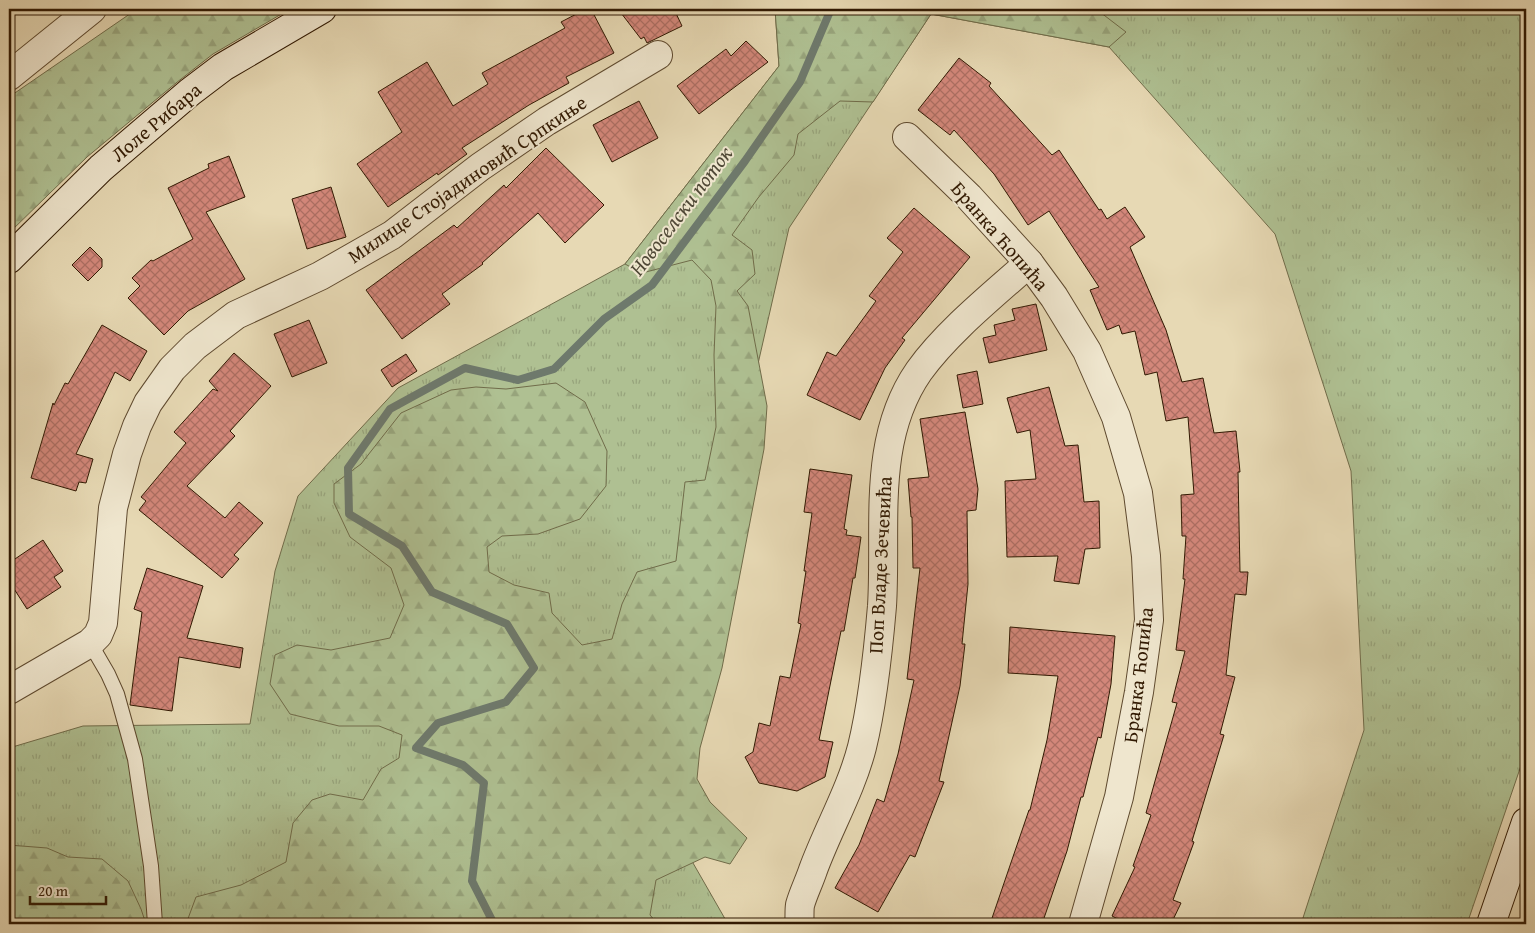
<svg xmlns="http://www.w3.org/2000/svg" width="1535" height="933" font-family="'Gentium Book Plus',serif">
  <defs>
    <pattern id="grass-tufts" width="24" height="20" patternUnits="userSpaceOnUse" patternTransform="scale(1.25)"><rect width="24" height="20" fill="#afc092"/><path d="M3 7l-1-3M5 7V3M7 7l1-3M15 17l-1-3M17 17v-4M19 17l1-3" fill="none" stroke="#97a47c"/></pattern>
    <pattern id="forest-firs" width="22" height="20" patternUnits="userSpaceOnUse" patternTransform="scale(1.25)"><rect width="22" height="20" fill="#afc092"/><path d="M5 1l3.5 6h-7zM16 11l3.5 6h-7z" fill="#97a47c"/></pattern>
    <pattern id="building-cross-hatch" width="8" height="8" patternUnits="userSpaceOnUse" patternTransform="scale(1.25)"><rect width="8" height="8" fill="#d3877a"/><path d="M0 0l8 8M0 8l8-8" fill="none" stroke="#ac6e62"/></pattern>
  </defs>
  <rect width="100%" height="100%" fill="#e7d9b4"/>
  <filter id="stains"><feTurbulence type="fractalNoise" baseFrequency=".004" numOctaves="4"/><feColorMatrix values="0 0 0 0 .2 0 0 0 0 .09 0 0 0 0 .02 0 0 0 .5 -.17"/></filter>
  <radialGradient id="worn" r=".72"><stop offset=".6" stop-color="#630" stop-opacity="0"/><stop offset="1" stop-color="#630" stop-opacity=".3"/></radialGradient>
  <polygon fill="url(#grass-tufts)" stroke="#706c4a" points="775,9 1526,9 1526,751 1467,924 1301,924 1364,730 1351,471 1275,234 1109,47 931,14 789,228 658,802 728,924 9,924 9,748 83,726 250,724 275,571 298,496 398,388 625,264 779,66"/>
  <g fill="url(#forest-firs)" stroke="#706c4a">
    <polygon points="137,9 290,9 213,54 176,83 87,157 9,233 9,97"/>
    <polygon points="775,9 1096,9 1126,32 1109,47 931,14 873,102 840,101 798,134 794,155 758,198 732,235 752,250 755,274 737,291 748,306 767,406 764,449 722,668 700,748 697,779 710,802 747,838 730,864 705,857 656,880 650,915 658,924 186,924 196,897 241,885 286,862 293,823 312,800 330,794 363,800 381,769 399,758 402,735 379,726 339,726 290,714 270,684 275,655 297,645 331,650 390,638 404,605 391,568 350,537 334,503 334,484 361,464 401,413 451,390 476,387 506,389 556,383 585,402 607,451 606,486 580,519 538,534 502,536 487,547 489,572 514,585 549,593 552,613 582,645 612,639 622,604 637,572 676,561 685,482 705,480 716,427 714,355 716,306 711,280 692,260 642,273 625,264 779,66"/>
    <polygon points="9,845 47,848 68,857 102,859 128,881 141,909 146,924 9,924"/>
  </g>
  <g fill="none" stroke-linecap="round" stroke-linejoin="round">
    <polyline stroke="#6e796c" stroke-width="8" points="494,924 472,881 484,783 463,765 416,748 438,723 506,702 534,668 507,624 432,592 402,546 349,514 348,468 390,409 465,368 518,380 554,369 604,319 652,285 745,161 800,82 831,9"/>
  </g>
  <g fill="url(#building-cross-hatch)" stroke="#311902">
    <polygon points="586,9 591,9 614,53 566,77 569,83 529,105 462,148 467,154 438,175 437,173 388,207 357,164 402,132 378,92 427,62 453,106 488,84 482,73 565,28 561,22"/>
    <polygon points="618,9 674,9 682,26 647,43 644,37 641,39"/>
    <polygon points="746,41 768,62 699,114 677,86 726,49 731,56"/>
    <polygon points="959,58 991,83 989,86 1052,155 1059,150 1099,210 1101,209 1107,219 1125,207 1145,237 1130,247 1166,330 1182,382 1203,378 1214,433 1236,431 1240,472 1238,472 1240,572 1248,572 1246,595 1235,594 1226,675 1235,677 1220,734 1224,735 1192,841 1194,842 1173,900 1181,903 1171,924 1128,924 1112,916 1135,867 1133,866 1151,815 1146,813 1177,703 1172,702 1185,651 1176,650 1185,579 1183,579 1186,536 1182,536 1181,495 1194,494 1188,417 1166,421 1157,372 1145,375 1135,331 1122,334 1119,325 1107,330 1090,290 1099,287 1049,211 1028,225 994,174 954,130 950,135 918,110"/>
    <polygon points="639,101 658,138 612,162 593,125"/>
    <polygon points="546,148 604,205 565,243 538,213 482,263 483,264 442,294 450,304 402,339 366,290 454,225 457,228 504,185 506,188"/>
    <polygon points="229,156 245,197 206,212 245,279 188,311 164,335 128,298 140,286 132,278 151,260 153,261 193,239 168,188 209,168 208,164"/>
    <polygon points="331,187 346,237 307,249 292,199"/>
    <polygon points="914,208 970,257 902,338 905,340 885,368 860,420 807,395 827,352 836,356 876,301 869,296 903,252 887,238"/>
    <polygon points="90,247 102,259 102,267 88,281 72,265"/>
    <polygon points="1036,304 1047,350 989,363 983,338 996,335 994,325 1015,320 1012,309"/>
    <polygon points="309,320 327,363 292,377 274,334"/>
    <polygon points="102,325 147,351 130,381 115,372 76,454 93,459 86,483 79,482 76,491 31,478 53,403 54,405 65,383 68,384"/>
    <polygon points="234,353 271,386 230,431 235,436 187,486 225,518 239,502 263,523 234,555 239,559 222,578 139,510 146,501 141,497 186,443 174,432 213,389 218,391 209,381"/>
    <polygon points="406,354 417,371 392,387 381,370"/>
    <polygon points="977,371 983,404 963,408 957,375"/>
    <polygon points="1049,387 1065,446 1078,445 1084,502 1099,501 1100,548 1085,549 1079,584 1054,581 1058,556 1007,557 1005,481 1036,479 1030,430 1017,433 1007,398"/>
    <polygon points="965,412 978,489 976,510 967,511 968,584 962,644 965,644 960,686 939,781 944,782 915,857 910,855 878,912 835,888 859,845 877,799 884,802 898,754 914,680 907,679 920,568 913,568 912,517 911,517 908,479 929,477 920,419"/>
    <polygon points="810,469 852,475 844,529 847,530 846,535 861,537 855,578 853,578 844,631 841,631 819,740 833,742 825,777 797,791 759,783 745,757 753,752 759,723 770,726 780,676 790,678 801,624 798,623 806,571 804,571 812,513 804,512"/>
    <polygon points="43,540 63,571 54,577 61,587 27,609 9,581 9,563"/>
    <polygon points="147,568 203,586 187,638 243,648 240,668 179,657 172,711 130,705 142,612 134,609"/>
    <polygon points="1010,627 1115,636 1111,684 1101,738 1098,737 1083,797 1081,797 1067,851 1042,924 990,924 1029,810 1030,810 1047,740 1058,676 1008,673"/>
  </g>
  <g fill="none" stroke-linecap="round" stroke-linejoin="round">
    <defs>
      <polyline id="lane" points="90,643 108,674 117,694 135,759 151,866 155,924"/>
      <g id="street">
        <polyline points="9,76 92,9"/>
        <polyline points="907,137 969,197 1029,263 1054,297 1087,351 1116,417 1138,493 1146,556 1149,620 1139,692 1119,797 1083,924"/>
        <polyline points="9,690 90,643 98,635 103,623 113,508 127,454 137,426 148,403 172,369 195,346 236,315 320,276 392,235 480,167 547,121 658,55"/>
        <path d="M799,924C800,918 799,911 800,905C803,894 809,882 813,870C828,829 851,790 862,747C873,702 878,653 882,606C887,526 871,440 919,371C947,332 993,295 1029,263"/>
      </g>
      <g id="secondary">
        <polyline points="9,259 101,168 190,92 223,67 322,9"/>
        <polyline points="1491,924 1526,822"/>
      </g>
    </defs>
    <use href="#lane" stroke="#5e492e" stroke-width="16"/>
    <use href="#street" stroke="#5e492e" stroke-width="30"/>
    <use href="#secondary" stroke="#311902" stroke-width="30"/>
    <use href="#lane" stroke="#efe6ce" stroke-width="14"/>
    <use href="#street" stroke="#efe6ce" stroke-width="28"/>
    <use href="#secondary" stroke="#efe6ce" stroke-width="28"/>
  </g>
  <g text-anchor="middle" stroke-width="4" stroke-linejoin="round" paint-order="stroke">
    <g font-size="20" fill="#311902" stroke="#efe6ce">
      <text transform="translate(156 122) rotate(-40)" y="7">Лоле Рибара</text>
      <text transform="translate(467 179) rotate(-34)" y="7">Милице Стојадиновић Српкиње</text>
      <text transform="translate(1000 236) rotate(49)" y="7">Бранка Ћопића</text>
      <text transform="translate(880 565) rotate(-87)" y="7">Поп Владе Зечевића</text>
      <text transform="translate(1138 675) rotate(-83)" y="7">Бранка Ћопића</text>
    </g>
    <g font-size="21" font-style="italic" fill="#504937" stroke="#efe6ce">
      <text transform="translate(681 211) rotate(-53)" y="7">Новоселски поток</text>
    </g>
  </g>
  <rect width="1535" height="933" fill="none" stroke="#e7d9b4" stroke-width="30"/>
  <rect x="10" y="10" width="1515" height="913" fill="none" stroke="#311902" stroke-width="2.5"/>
  <rect x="15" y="15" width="1505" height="903" fill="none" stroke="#311902"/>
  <path d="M30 896v8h76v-8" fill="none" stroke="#311902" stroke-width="2.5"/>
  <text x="38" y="896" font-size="15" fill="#311902" stroke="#efe6ce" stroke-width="4" paint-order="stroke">20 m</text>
  <rect width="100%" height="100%" filter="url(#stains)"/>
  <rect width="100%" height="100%" fill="url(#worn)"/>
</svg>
